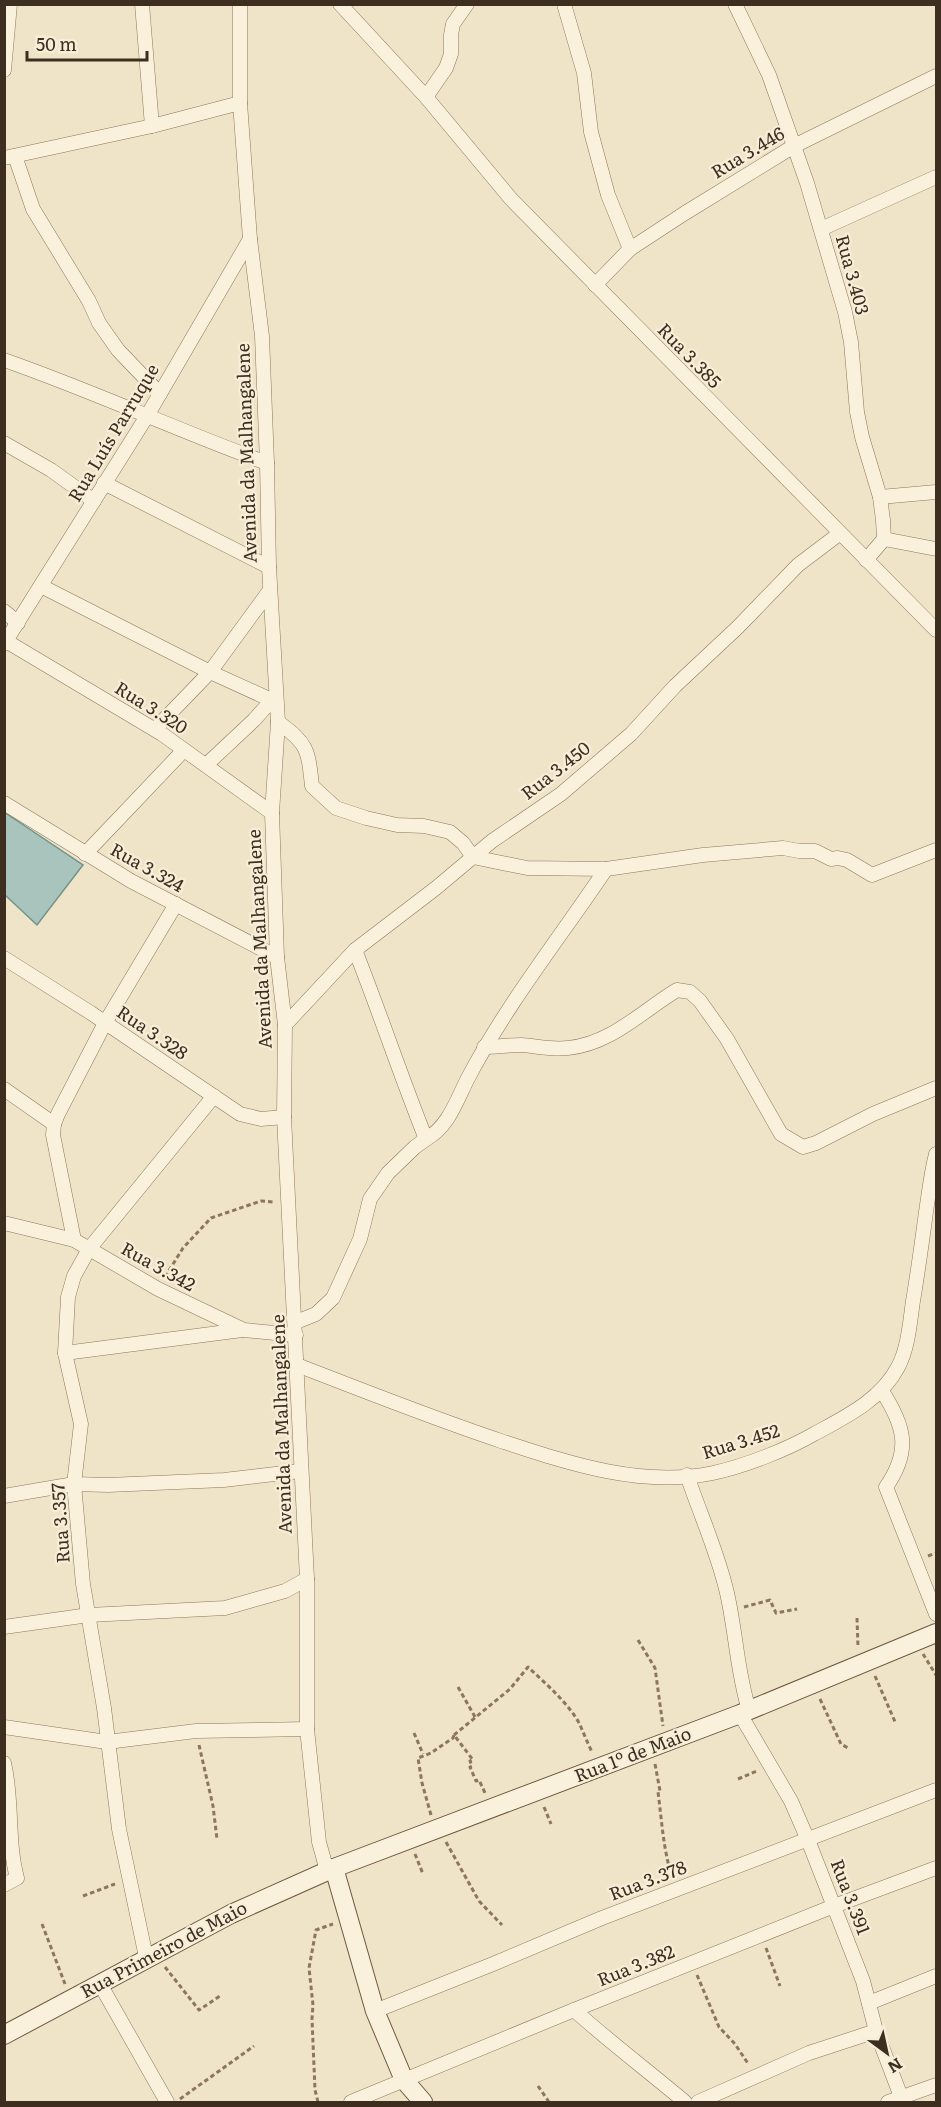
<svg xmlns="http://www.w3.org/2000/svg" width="941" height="2107" font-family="Literata,serif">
  <rect width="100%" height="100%" fill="#f0e4c8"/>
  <polygon fill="#a9c4bc" stroke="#6f938a" stroke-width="1.5" points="4,812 83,865 37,925 5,895"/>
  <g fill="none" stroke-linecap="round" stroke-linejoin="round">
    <defs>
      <g id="street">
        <polyline points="142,4 152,126"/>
        <polyline points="240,4 240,103 250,239 262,336 267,463 269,567 278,722 272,813 277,957 285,1025 284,1117 307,1579 307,1729 319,1842 327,1871"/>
        <polyline points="340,4 426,97 511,199 936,630"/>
        <polyline points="564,4 584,73 591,132 608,195 630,249"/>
        <polyline points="735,4 769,75 807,183 845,312 851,342 857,412 862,437 880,497 883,520 884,539 866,560"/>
        <polyline points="4,70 10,4"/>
        <polyline points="426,97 446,68 451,54 451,35 453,24 467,4"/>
        <polyline points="15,156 33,209 89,301 99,323 118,350 160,394"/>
        <polyline points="4,158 152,126 240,103"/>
        <polyline points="821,229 936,177"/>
        <polyline points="595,285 630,249 685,213 794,146 936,76"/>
        <path d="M4,360C93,391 179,431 267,463"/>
        <polyline points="4,443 51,470 94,501"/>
        <polyline points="104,483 269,567"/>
        <polyline points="880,497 936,492"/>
        <polyline points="884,539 936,549"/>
        <polyline points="41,586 210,672 276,702"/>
        <polyline points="4,611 18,623"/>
        <polyline points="6,641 162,734 272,813"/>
        <polyline points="4,644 147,416 250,239"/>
        <path d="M278,722C308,744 308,749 312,786L336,808L366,818L397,825L424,826L450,832L463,843L473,857L527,868L606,869L703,855L783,848L799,851H815L831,859L838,858L847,860L872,875L936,850"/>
        <polyline points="155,729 210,672 270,590"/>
        <polyline points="206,765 254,720 271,701"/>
        <polyline points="4,803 131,881 277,957"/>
        <polyline points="85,854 184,750"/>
        <path d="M355,950C380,1013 401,1077 426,1139C448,1127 456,1102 467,1080C506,1005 559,939 606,869"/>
        <polyline points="4,958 91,1013 240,1114 261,1119 284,1117"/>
        <polyline points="285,1025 355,950 436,888 492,841 561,794 631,734 675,686 738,627 798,565 839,534"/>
        <path d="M484,1047C496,1047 509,1045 521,1045C537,1046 551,1050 568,1048C611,1044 642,1011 677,990L690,992L700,1001L727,1039L781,1134L803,1147L816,1143L873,1114L936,1088"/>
        <polyline points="4,1089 54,1124 53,1135 74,1240"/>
        <polyline points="54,1124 58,1114 105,1023 176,904"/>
        <polyline points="4,1223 74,1240 158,1289 244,1330 296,1335"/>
        <polyline points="296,1322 316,1314 333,1298 360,1239 370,1199 388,1173 415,1147 426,1139"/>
        <polyline points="65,1353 242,1330"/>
        <path d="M297,1365C364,1391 432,1418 501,1441C568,1463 641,1488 713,1473C745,1466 786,1450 814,1434C845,1417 881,1400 898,1367C908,1349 910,1322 913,1301C918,1271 922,1242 926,1212C929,1192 931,1173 936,1154"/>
        <path d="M882,1391C904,1425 912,1450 886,1487L936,1614"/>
        <path d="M687,1475C700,1514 718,1553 727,1593C736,1632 737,1672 749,1710"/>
        <polyline points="4,1496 74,1484 108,1485 224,1480 300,1471"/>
        <polyline points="4,1627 89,1615 225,1608 285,1591 307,1579"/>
        <polyline points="740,1714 791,1801 808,1840 863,1981 876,2031 903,2102"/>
        <polyline points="4,1727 107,1742 196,1731 307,1729"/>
        <path d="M4,1763C13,1801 7,1841 17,1878L4,1885"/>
        <polyline points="146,1957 119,1829 104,1708 83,1584 74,1484 81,1424 65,1353 68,1297 74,1276 89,1249 214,1096"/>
        <polyline points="100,1984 167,2102"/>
        <polyline points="869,2003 936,1976"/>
        <path d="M574,2010C610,2042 648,2071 685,2102"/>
        <polyline points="375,2011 493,1964 602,1918 936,1790"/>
        <polyline points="351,2102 574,2010 834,1906 936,1868"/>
        <polyline points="698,2102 809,2053 876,2031"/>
        <polyline points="888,2102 936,2085"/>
      </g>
      <g id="secondary">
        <polyline points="334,1868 375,2011 404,2080 423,2102"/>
        <polyline points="4,2035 231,1914 334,1868 740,1714 936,1633"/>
      </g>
    </defs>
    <use href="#street" stroke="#8d765c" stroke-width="15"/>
    <use href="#secondary" stroke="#6f573f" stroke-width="20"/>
    <g stroke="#8d765c" stroke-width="3" stroke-dasharray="4.5 3" stroke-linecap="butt">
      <polyline points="165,1277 183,1248 211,1218 261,1201 273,1202"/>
      <polyline points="928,1556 936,1553"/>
      <polyline points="744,1607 770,1600 776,1613 797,1609"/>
      <polyline points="857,1618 858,1647"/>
      <polyline points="638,1640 655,1668 663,1726"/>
      <polyline points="923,1654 936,1675"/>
      <polyline points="875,1676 896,1724"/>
      <polyline points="458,1687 475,1717"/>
      <polyline points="820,1699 841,1744 848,1748"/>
      <polyline points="414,1733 423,1754"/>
      <path d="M454,1735L510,1689L528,1667C546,1684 565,1700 578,1721C583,1731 587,1742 592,1752"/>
      <polyline points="199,1745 213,1806 217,1839"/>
      <path d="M655,1764L660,1791L658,1792C662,1822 663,1848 672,1877"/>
      <polyline points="738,1779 757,1771"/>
      <polyline points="544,1807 551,1824"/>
      <polyline points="431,1815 422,1783 418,1758 431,1753 453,1738 454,1735 473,1760 470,1761 472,1766 470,1767 476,1781 479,1780 486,1795"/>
      <polyline points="446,1842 479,1901 502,1925"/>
      <polyline points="415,1854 423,1874"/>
      <polyline points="83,1896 115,1884"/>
      <polyline points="42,1924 65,1984"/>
      <polyline points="766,1948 780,1986"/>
      <polyline points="165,1967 199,2010 220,1996"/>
      <polyline points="697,1975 719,2027 735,2044 749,2065"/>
      <polyline points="538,2086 549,2102"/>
      <polyline points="180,2099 254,2046"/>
      <polyline points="318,2102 315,2090 312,2019 313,2005 309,1968 316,1930 333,1924"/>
    </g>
    <use href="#street" stroke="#faf1dc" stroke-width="14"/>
    <use href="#secondary" stroke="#faf1dc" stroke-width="18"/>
  </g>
  <g text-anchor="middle" stroke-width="4.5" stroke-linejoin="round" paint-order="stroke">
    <g font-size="18" fill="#3d2e20" stroke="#f7eed8">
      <text transform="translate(748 153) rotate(-31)" y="6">Rua 3.446</text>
      <text transform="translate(852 275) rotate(75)" y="6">Rua 3.403</text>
      <text transform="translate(689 356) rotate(46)" y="6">Rua 3.385</text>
      <text transform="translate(114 433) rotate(-59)" y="6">Rua Luís Parruque</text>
      <text transform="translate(247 453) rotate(-92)" y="6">Avenida da Malhangalene</text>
      <text transform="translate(151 708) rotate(32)" y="6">Rua 3.320</text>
      <text transform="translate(556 771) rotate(-38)" y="6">Rua 3.450</text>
      <text transform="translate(147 868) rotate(29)" y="6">Rua 3.324</text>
      <text transform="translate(260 939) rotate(-93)" y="6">Avenida da Malhangalene</text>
      <text transform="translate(152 1033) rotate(34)" y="6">Rua 3.328</text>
      <text transform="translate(158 1267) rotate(29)" y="6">Rua 3.342</text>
      <text transform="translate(282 1424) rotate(-92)" y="6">Avenida da Malhangalene</text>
      <text transform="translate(741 1442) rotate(-17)" y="6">Rua 3.452</text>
      <text transform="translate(61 1523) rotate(-94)" y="6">Rua 3.357</text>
      <text transform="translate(633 1755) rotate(-21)" y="6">Rua 1º de Maio</text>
      <text transform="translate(648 1881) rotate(-21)" y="6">Rua 3.378</text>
      <text transform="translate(850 1897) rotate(69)" y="6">Rua 3.391</text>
      <text transform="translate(164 1950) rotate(-28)" y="6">Rua Primeiro de Maio</text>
      <text transform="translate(636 1966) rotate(-22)" y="6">Rua 3.382</text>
    </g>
  </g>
  <rect width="941" height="2107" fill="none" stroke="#3d2e20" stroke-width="12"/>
  <g transform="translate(887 2053) rotate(147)" stroke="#f7eed8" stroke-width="4.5" paint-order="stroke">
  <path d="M0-4.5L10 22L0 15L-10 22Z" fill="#3d2e20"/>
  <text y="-9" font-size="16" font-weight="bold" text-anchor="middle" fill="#3d2e20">N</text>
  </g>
  <path d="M27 51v9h120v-9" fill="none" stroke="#3d2e20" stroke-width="3"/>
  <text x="36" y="51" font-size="18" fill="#3d2e20" stroke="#f7eed8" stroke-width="4.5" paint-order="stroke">50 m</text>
</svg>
